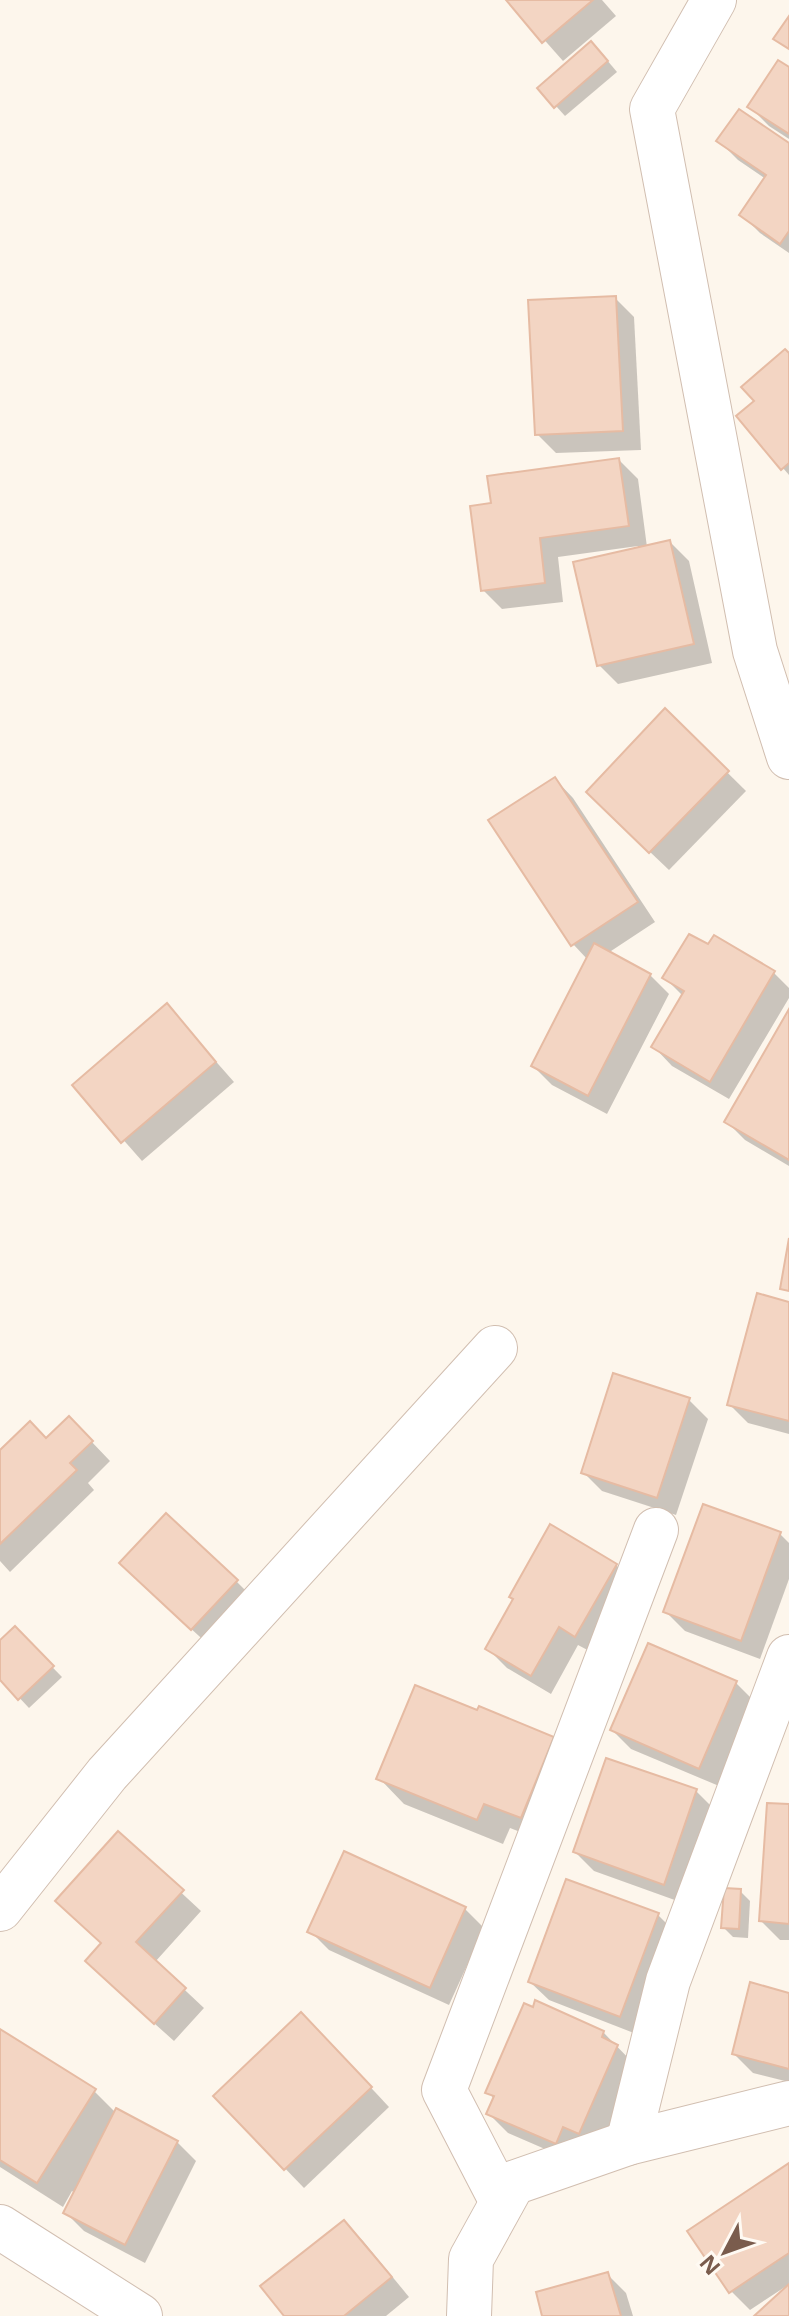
<svg xmlns="http://www.w3.org/2000/svg" width="789" height="2316" font-family="'Noto Sans',sans-serif">
  <rect width="100%" height="100%" fill="#fdf6ec"/>
  <g fill="#0003">
    <polygon points="509,0 602,0 616,16 563,61"/>
    <polygon points="601,53 617,72 565,116 556,106"/>
    <polygon points="789,69 789,139 769,126 750,107"/>
    <polygon points="719,141 789,146 789,253 760,233 741,214 766,179 738,160"/>
    <polygon points="615,298 634,317 641,450 556,453 537,434"/>
    <polygon points="789,355 789,475 783,468 756,401"/>
    <polygon points="619,460 638,479 647,547 670,542 689,561 712,663 618,684 599,665 638,546 558,557 563,602 502,609 483,590 494,505"/>
    <polygon points="665,711 746,791 669,870 607,811"/>
    <polygon points="555,779 573,798 655,922 608,953 650,975 669,994 607,1114 552,1085 533,1066 588,960 573,944"/>
    <polygon points="774,973 789,988 789,998 729,1099 672,1066 654,1047 683,996 665,978"/>
    <polygon points="167,1006 234,1082 142,1161 75,1085"/>
    <polygon points="789,1013 789,1166 745,1140 726,1121"/>
    <polygon points="789,1304 789,1434 748,1423 729,1404"/>
    <polygon points="689,1400 708,1419 676,1515 602,1491 583,1472"/>
    <polygon points="69,1418 110,1461 88,1483 94,1490 10,1572 0,1561 0,1452 47,1440"/>
    <polygon points="780,1534 789,1543 789,1579 760,1659 685,1631 666,1612"/>
    <polygon points="616,1565 635,1584 595,1654 578,1645 551,1694 507,1668 488,1649"/>
    <polygon points="236,1581 255,1600 211,1647 140,1582"/>
    <polygon points="15,1629 62,1677 29,1708 0,1677 0,1643"/>
    <polygon points="736,1683 755,1702 719,1786 631,1749 612,1730"/>
    <polygon points="553,1739 578,1764 546,1842 510,1828 503,1844 404,1804 379,1778"/>
    <polygon points="607,1760 696,1791 715,1810 683,1903 594,1871 575,1852"/>
    <polygon points="789,1806 789,1940 780,1940 761,1921"/>
    <polygon points="118,1834 201,1911 155,1962 204,2008 174,2041 106,1980 103,1944"/>
    <polygon points="740,1891 750,1901 748,1938 733,1937 723,1927"/>
    <polygon points="465,1909 484,1928 449,2005 329,1950 310,1931"/>
    <polygon points="658,1915 677,1934 639,2035 549,2000 530,1982"/>
    <polygon points="789,1995 789,2082 753,2073 734,2054"/>
    <polygon points="0,2031 94,2091 116,2113 177,2142 196,2161 145,2263 84,2231 65,2212 75,2193 72,2191 63,2207 0,2167"/>
    <polygon points="603,2032 636,2066 598,2151 575,2162 508,2133 489,2114 495,2100 488,2092"/>
    <polygon points="320,2033 389,2107 304,2188 215,2096"/>
    <polygon points="789,2165 789,2316 757,2316 786,2289 785,2287 750,2310 731,2291"/>
    <polygon points="344,2223 363,2241 409,2297 386,2316 287,2316"/>
    <polygon points="607,2274 626,2293 633,2316 544,2316"/>
  </g>
  <g fill="#f3d5c3" stroke="#e6bba3" stroke-width="2">
    <polygon points="506,0 593,0 542,43"/>
    <polygon points="789,16 789,49 773,39"/>
    <polygon points="591,41 608,61 554,108 537,88"/>
    <polygon points="778,60 789,67 789,134 747,107"/>
    <polygon points="739,109 789,143 789,231 780,244 739,215 766,175 716,141"/>
    <polygon points="616,296 623,431 535,435 528,300"/>
    <polygon points="785,349 789,353 789,463 781,470 736,416 754,401 741,387"/>
    <polygon points="619,458 629,526 540,538 545,583 481,591 470,506 491,503 487,476"/>
    <polygon points="670,540 694,644 597,666 573,562"/>
    <polygon points="665,708 729,771 649,853 586,792"/>
    <polygon points="555,777 638,902 571,946 488,820"/>
    <polygon points="689,934 708,944 714,935 775,971 710,1082 651,1047 684,991 662,978"/>
    <polygon points="594,943 651,974 588,1096 531,1066"/>
    <polygon points="167,1003 216,1062 121,1143 72,1085"/>
    <polygon points="789,1009 789,1160 724,1122"/>
    <polygon points="789,1238 789,1291 780,1289"/>
    <polygon points="757,1293 789,1302 789,1421 727,1405"/>
    <polygon points="613,1373 690,1398 657,1498 581,1473"/>
    <polygon points="69,1416 93,1441 70,1463 77,1470 0,1544 0,1450 30,1421 46,1438"/>
    <polygon points="703,1504 781,1532 741,1641 663,1612"/>
    <polygon points="166,1513 238,1580 191,1630 119,1563"/>
    <polygon points="550,1524 617,1564 575,1637 559,1627 531,1676 485,1649 513,1599 509,1597"/>
    <polygon points="15,1626 54,1666 18,1700 0,1680 0,1640"/>
    <polygon points="648,1643 737,1681 699,1769 610,1730"/>
    <polygon points="415,1685 477,1710 479,1706 554,1737 521,1818 484,1804 477,1820 376,1779"/>
    <polygon points="606,1758 697,1789 664,1885 573,1852"/>
    <polygon points="767,1803 789,1804 789,1924 759,1921"/>
    <polygon points="118,1831 184,1890 136,1942 186,1988 154,2024 85,1961 101,1943 55,1901"/>
    <polygon points="344,1851 466,1907 430,1988 307,1932"/>
    <polygon points="566,1879 659,1913 620,2017 528,1982"/>
    <polygon points="724,1888 741,1889 739,1929 721,1928"/>
    <polygon points="750,1982 789,1993 789,2069 732,2054"/>
    <polygon points="535,2000 604,2031 602,2037 618,2045 579,2134 563,2127 556,2144 486,2114 494,2096 485,2093 524,2003 533,2007"/>
    <polygon points="301,2012 372,2087 284,2170 213,2096"/>
    <polygon points="0,2029 96,2089 37,2183 0,2160"/>
    <polygon points="116,2108 178,2141 125,2245 63,2213"/>
    <polygon points="789,2163 789,2253 729,2293 687,2231"/>
    <polygon points="344,2220 392,2277 344,2316 284,2316 260,2286"/>
    <polygon points="608,2272 621,2316 542,2316 536,2292"/>
    <polygon points="789,2284 789,2316 754,2316"/>
  </g>
  <g fill="none" stroke-linecap="round" stroke-linejoin="round">
    <defs>
      <g id="street">
        <polyline points="714,0 652,109 755,651 789,757"/>
        <polyline points="0,1909 107,1774 495,1348"/>
        <polyline points="628,2143 668,1981 789,1657"/>
        <polyline points="502,2202 444,2090 656,1530"/>
        <polyline points="0,2227 140,2316"/>
        <polyline points="469,2316 471,2259 513,2183 628,2143 789,2103"/>
      </g>
    </defs>
    <use href="#street" stroke="#d1beb0" stroke-width="46"/>
    <use href="#street" stroke="#fff" stroke-width="44"/>
  </g>
  <g transform="translate(725 2252) rotate(229)" stroke="#fffaf3" stroke-width="6" paint-order="stroke">
  <path d="M0-6L14 30L0 20L-14 30Z" fill="#7a5c4d"/>
  <text y="-12" font-size="22" font-weight="bold" text-anchor="middle" fill="#7a5c4d">N</text>
  </g>
</svg>
